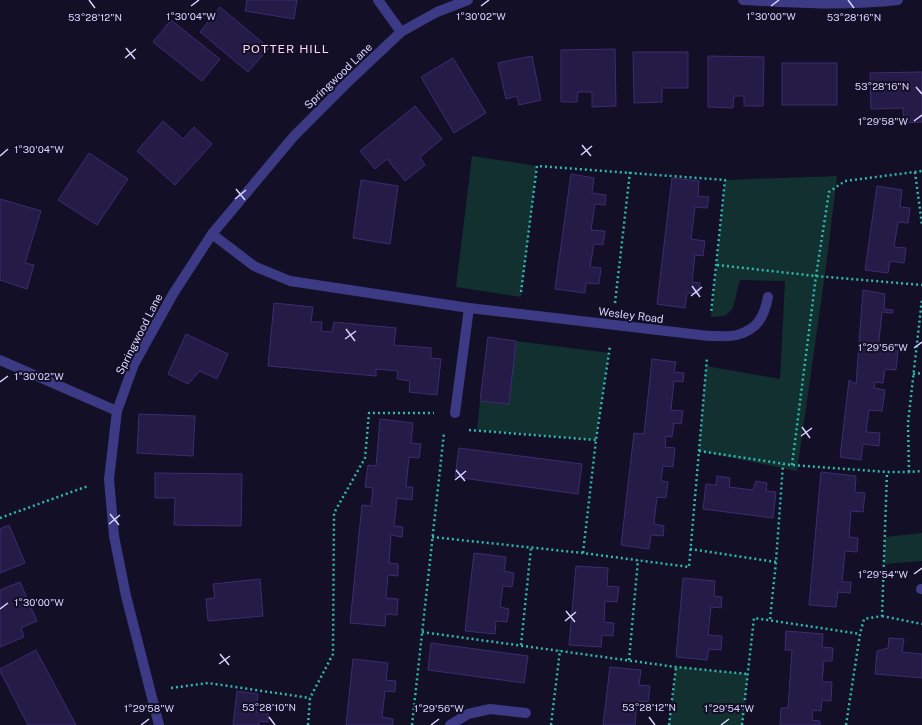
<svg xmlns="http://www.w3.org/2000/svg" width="922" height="725" font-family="'Public Sans',sans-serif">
  <rect width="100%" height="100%" fill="#130f26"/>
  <g fill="#12302f">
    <polygon points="472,156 537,166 521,297 456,287"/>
    <polygon points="837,176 826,267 797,471 699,451 706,366 780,379 785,281 740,280 733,308 725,316 711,317 725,180"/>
    <polygon points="516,341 609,353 596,440 477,430 480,401 509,404"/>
    <polygon points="922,533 922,561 884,564 885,537"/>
    <polygon points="676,667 748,674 742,725 669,725"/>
  </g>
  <g fill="#241b47" stroke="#3b2d73">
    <polygon points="247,0 297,0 294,19 245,11"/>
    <polygon points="220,7 269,48 248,72 200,32"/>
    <polygon points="171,20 220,59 202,81 153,42"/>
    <polygon points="615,49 616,106 592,107 592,92 578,92 577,102 561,102 561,50"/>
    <polygon points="633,52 688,52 688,88 662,88 662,102 634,103"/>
    <polygon points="532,56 541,100 519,105 517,96 506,99 498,63"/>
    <polygon points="708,56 764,57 763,106 744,106 744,96 734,96 733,108 708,107"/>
    <polygon points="453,58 486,113 454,133 421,77"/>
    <rect x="782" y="63" width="55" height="42"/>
    <polygon points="922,72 922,122 904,123 903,108 871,109 870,73"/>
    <polygon points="415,106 442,139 420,157 425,165 405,181 387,159 375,169 360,151"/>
    <polygon points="163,121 183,139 194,127 212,144 175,185 137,151"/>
    <polygon points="89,153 128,179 97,225 58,200"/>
    <polygon points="571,174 594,178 592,193 606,195 605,205 595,204 591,230 605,231 603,245 594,244 590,267 601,268 599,284 586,283 585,293 555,289"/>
    <polygon points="672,178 699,181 698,196 709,197 707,208 695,207 691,239 705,241 703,256 695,255 692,282 700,283 699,294 687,293 685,308 657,304"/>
    <polygon points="361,180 398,186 390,244 353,238"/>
    <polygon points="877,186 902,190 900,207 910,208 908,223 898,222 894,247 906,248 904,263 890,261 888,273 865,270"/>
    <polygon points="0,199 41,211 25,263 34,265 27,289 0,280"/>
    <polygon points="863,290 885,294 884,309 893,310 893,313 882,312 878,349 898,351 896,370 885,369 883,383 875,382 874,388 885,390 882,411 869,410 866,432 880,433 879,446 863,444 861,460 840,457 849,380 856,384"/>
    <polygon points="274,303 313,307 311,322 322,322 321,331 332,332 334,322 396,328 394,345 431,348 431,358 441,359 437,395 409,392 410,381 397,379 398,371 376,369 376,376 268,366"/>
    <polygon points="186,334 228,354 217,379 200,371 188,384 168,374"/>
    <polygon points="488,337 516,341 509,404 480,401"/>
    <polygon points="652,359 676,362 674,372 684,373 683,382 674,381 671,410 683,411 681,424 674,423 672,437 666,436 665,447 675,448 673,467 663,466 661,481 668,482 666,498 657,497 654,524 664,526 663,536 651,535 649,549 621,545 634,433 644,434"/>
    <polygon points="139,414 195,416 193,456 137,453"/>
    <polygon points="380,419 413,423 411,443 421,444 419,458 409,457 406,487 413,487 412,500 397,498 394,526 403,527 402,537 391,535 389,563 398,564 398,576 388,575 386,598 398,599 397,615 386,614 385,626 350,623 362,505 371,506 373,488 365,487 368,465 376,466"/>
    <polygon points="459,448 582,464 578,494 455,477"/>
    <polygon points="821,472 856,476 855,492 865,493 863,512 851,511 849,537 858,538 857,552 845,551 842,582 851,582 850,593 838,592 836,607 809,605"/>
    <polygon points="155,473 242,474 241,526 174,525 175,498 155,498"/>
    <polygon points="717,476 730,478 729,487 753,490 756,481 767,483 766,491 776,492 773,518 703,509 706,484 716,485"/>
    <polygon points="9,525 25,563 0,573 0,529"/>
    <polygon points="474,553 506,557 504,571 514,573 512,587 503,586 500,607 509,609 507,622 496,621 495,634 465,631"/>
    <polygon points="576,566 608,568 607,586 619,587 617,602 605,601 604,622 614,623 613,636 602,635 601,647 569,645"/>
    <polygon points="683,578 715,581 714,596 722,597 721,608 711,607 708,635 722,636 721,650 709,649 707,660 676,657"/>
    <polygon points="260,579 263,616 208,621 206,599 215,598 213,584"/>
    <polygon points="20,582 37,621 21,628 24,637 0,647 0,590"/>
    <polygon points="786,631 823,634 822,647 833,648 832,661 824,661 822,682 832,682 831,701 822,700 821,711 813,710 812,720 820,721 820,725 780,725 781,708 788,708 792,650 785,650"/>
    <polygon points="889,638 904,639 902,652 922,654 922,678 875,674 877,651 888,648"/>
    <polygon points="431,643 528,656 524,683 428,670"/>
    <polygon points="36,650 76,725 28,725 0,671 0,669"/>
    <polygon points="353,659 388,663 386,680 396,681 395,692 385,691 382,717 393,719 393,725 346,725"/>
    <polygon points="610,667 641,670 639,685 650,686 648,702 637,701 635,725 603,725"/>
    <polygon points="237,691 258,694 256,712 268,713 268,722 259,721 259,725 233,725"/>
  </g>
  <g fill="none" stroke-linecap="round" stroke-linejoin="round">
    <g stroke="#2fb8b0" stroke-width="2.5" stroke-dasharray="2 3" stroke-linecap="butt">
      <polyline points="915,172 922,225"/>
      <polyline points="717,265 816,276 922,285"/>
      <polyline points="521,292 537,166 725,180 711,313"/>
      <polyline points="615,303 630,172"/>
      <polyline points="913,374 922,373"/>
      <polyline points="469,430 596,440"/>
      <polyline points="699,451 792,465 887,472 909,472 922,471"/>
      <polyline points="792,465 816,276 829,192 845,181 922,171"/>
      <polyline points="909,472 908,423 922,299"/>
      <polyline points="0,518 88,486"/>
      <polyline points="432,537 583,553 689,567 707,358"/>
      <polyline points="690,549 776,562"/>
      <polyline points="583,553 596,440 610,346"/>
      <polyline points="882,616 922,624"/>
      <polyline points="770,619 776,562 783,464"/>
      <polyline points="422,632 676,667 748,674"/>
      <polyline points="521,645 531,548"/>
      <polyline points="629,660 638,560"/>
      <polyline points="171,688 208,683 310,698"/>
      <polyline points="308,725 310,698 333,654 334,513 365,458 369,413 434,413"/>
      <polyline points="412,725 444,433"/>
      <polyline points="551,725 560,650"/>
      <polyline points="669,725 676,667"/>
      <polyline points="742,725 754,618 860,634"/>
      <polyline points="846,725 860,634 864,619 882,616 887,472"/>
    </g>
    <g stroke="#3d3a85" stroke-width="10">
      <polyline points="378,0 401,32"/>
      <path d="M743,0C795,3 846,6 898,0"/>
      <path d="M212,234L254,266L290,281L469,308L709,336C718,336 729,337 737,335C758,329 764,317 768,297"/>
      <polyline points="0,360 117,411"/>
      <polyline points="455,413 469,308"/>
      <polyline points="921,589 922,589"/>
      <polyline points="159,725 126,596 114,536 109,479 117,411 134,364 173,294 212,234 294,136 351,79 401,32 437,12 468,0"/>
      <polyline points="450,725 468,714 490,709 526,713"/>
    </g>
  </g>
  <path fill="none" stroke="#d9d4ff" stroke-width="1.5" d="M89,0L95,8M848,0L854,8M191,6L199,0M481,6L489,0M771,6L779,0M126,48L135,59M125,58L136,49M916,87L922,94M914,121L922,115M582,145L591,156M581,155L592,146M0,156L8,149M236,189L245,200M235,199L246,190M692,286L700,297M691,296L702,287M346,329L355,341M345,339L356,331M914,348L922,342M0,382L8,376M802,427L810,438M801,436L812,428M456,470L465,481M455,480L466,471M110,514L119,525M109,524L120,515M914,574L922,568M0,609L8,603M566,611L575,622M565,621L576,612M220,654L229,665M219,664L230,656M269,717L275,725M649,717L655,725M141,725L149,719M431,725L439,719M721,725L729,719"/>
  <g text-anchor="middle" stroke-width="4" stroke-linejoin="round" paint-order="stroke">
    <g font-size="11" fill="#d9d4ff" stroke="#130f26">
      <text transform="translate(338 76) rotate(-44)" y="4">Springwood Lane</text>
      <text transform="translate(631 315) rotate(7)" y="4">Wesley Road</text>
      <text transform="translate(139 334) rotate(-63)" y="4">Springwood Lane</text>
    </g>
    <g font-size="12" letter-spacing="1" fill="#ffd6f0" stroke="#130f26">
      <text x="286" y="53">POTTER HILL</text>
    </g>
  </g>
  <g font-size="10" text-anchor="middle" fill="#d9d4ff" stroke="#130f26" stroke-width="4" stroke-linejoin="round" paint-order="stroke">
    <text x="191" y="20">1°30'04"W</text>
    <text x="481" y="20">1°30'02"W</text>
    <text x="771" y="20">1°30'00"W</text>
    <text x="854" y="21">53°28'16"N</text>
    <text x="95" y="21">53°28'12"N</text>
    <text x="882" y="90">53°28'16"N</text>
    <text x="883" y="125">1°29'58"W</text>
    <text x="39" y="153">1°30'04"W</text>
    <text x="883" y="351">1°29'56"W</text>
    <text x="39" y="380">1°30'02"W</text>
    <text x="883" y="578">1°29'54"W</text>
    <text x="39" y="606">1°30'00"W</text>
    <text x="269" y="711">53°28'10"N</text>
    <text x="649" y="711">53°28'12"N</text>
    <text x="149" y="712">1°29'58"W</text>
    <text x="439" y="712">1°29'56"W</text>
    <text x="729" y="712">1°29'54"W</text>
  </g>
</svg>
